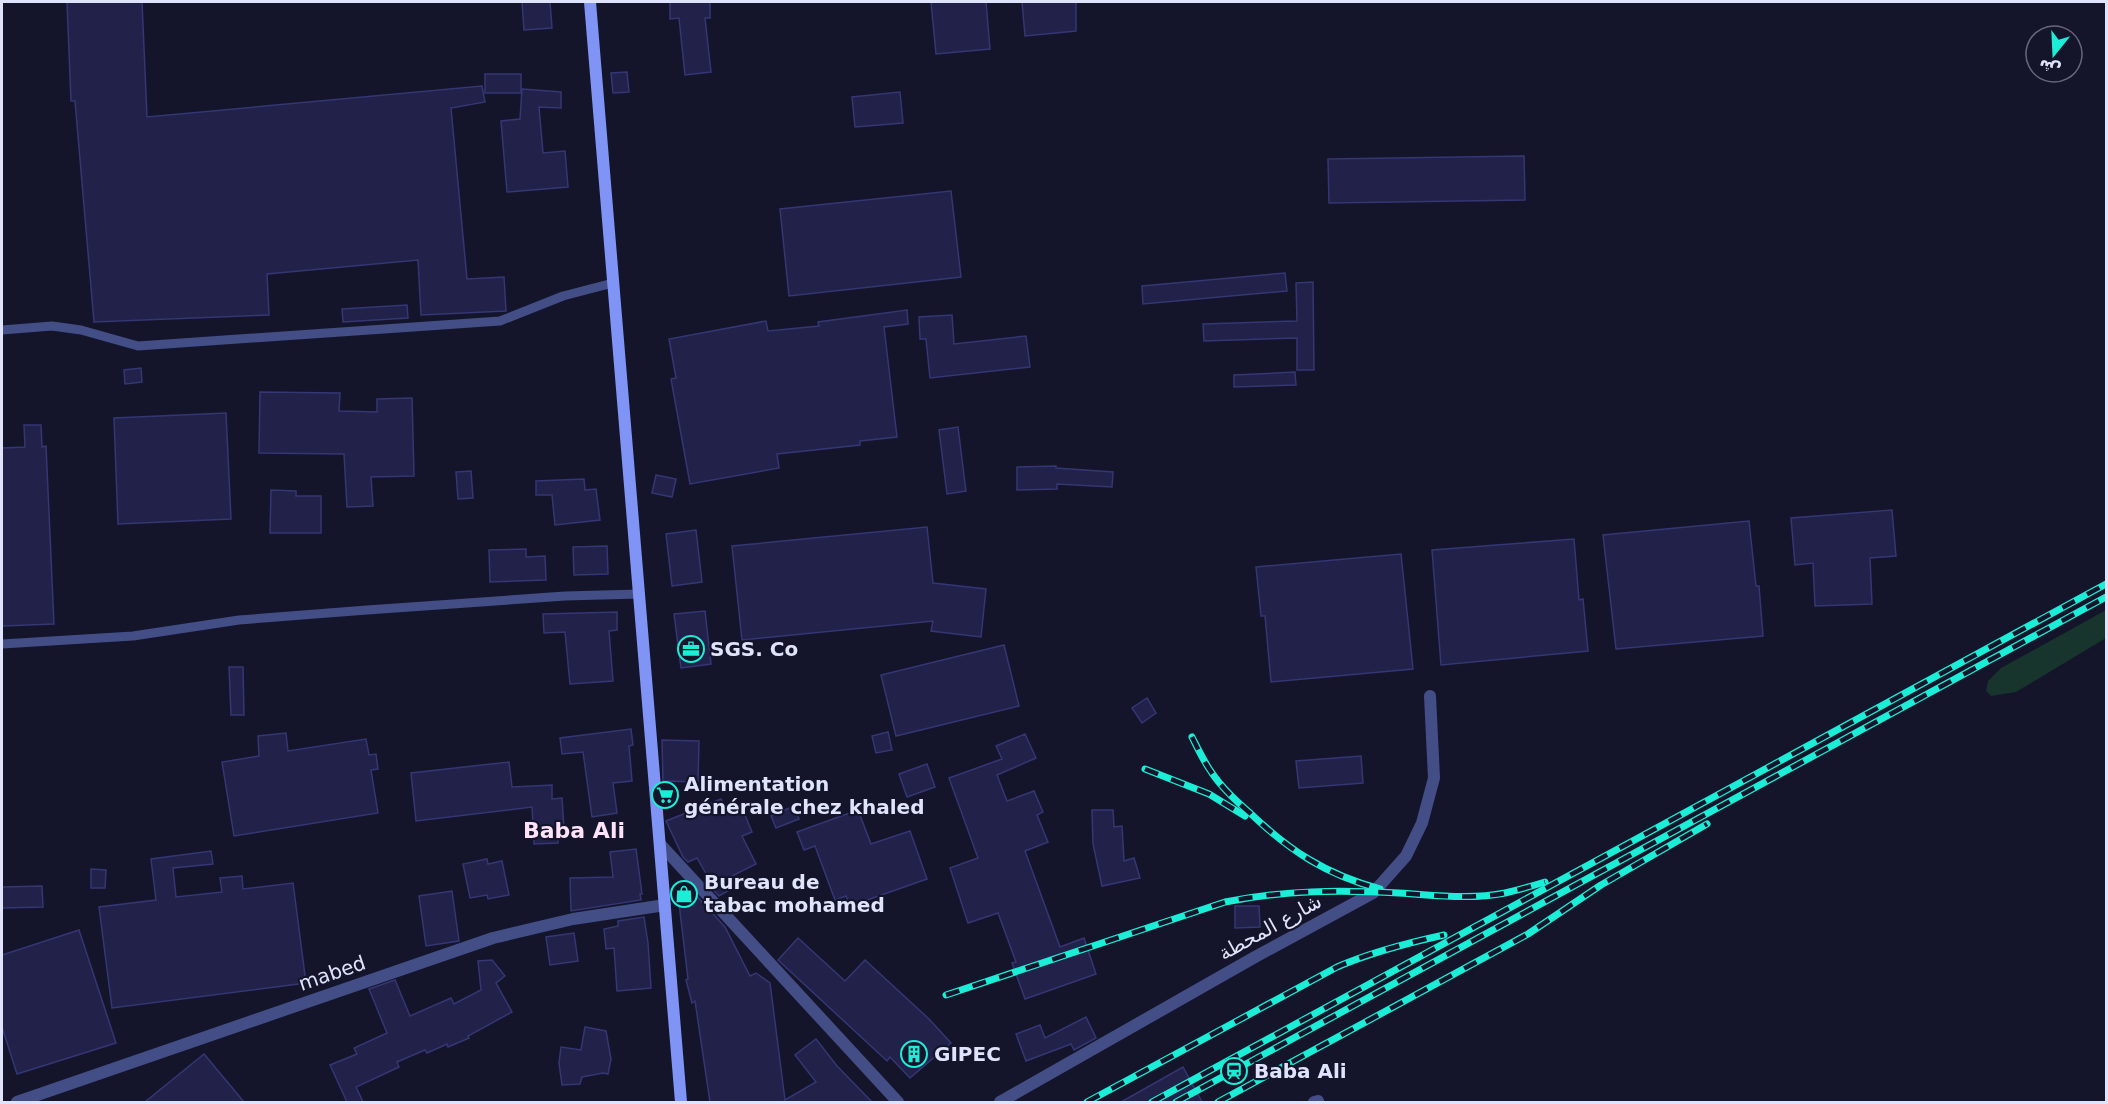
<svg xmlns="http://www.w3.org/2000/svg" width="2108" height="1104" font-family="'DejaVu Sans',Vazirmatn,sans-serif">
  <rect width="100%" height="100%" fill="#14152b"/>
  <polygon fill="#17342d" points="2106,610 2106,638 2016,692 1991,696 1986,691 1988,681 2001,668"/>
  <g fill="#21214a" stroke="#353674" stroke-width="1.5">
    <polygon points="67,2 142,2 147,117 482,86 485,102 451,108 467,279 504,277 506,311 421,315 418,260 267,274 269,315 94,322 75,101 71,101"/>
    <polygon points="522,2 550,2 552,28 524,30"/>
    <polygon points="670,2 710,2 710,18 705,18 711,72 685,75 679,18 670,19"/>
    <polygon points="931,2 986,2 990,49 936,54"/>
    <polygon points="1022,2 1076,2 1076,31 1025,36"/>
    <polygon points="627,72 629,92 613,93 611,73"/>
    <rect x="485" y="74" width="36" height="19"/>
    <polygon points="522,89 561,92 561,108 539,107 543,153 565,151 568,187 507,192 501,121 520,119"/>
    <polygon points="900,92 903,123 855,127 852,97"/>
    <polygon points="1524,156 1525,200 1329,203 1328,159"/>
    <polygon points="951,191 961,277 789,296 780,209"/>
    <polygon points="1285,273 1287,291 1143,304 1142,286"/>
    <polygon points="1313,282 1314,370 1297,370 1297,338 1204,341 1203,324 1297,321 1296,283"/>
    <polygon points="407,305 408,318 343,322 342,309"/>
    <polygon points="907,310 908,324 884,327 897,437 860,441 860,445 777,454 779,468 690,484 671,379 676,378 669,339 766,321 768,331 819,326 818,322"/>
    <polygon points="952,315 954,344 1026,336 1030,367 930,378 926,339 920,339 919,317"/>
    <polygon points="141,368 142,382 125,384 124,370"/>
    <polygon points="1295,372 1296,385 1234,387 1234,375"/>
    <polygon points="260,392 340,393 339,411 377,412 377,399 412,398 414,476 371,477 373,506 347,507 344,454 259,453"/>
    <polygon points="226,413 231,519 118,524 114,418"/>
    <polygon points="24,425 41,425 42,447 46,446 54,624 2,626 2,448 25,447"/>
    <polygon points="958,427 966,491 947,494 939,430"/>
    <polygon points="1056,466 1056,468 1113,472 1112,487 1057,484 1057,489 1017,490 1017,467"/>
    <polygon points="471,471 473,498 458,499 456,472"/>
    <polygon points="656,475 676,479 672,497 652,493"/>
    <polygon points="584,479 585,490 596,489 600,520 555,525 552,495 536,495 536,481"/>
    <polygon points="271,490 296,491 296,496 321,496 321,533 270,533"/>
    <polygon points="1892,510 1896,556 1870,558 1872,604 1815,606 1813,563 1795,565 1791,518"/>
    <polygon points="1749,521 1756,586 1759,586 1763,636 1616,649 1603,535"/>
    <polygon points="927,527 933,583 986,589 981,637 931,631 933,621 742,640 732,546"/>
    <polygon points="696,530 702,582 672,586 666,534"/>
    <polygon points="1574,539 1579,600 1583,599 1588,651 1441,665 1432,550"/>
    <polygon points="607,546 608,574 574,575 573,547"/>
    <polygon points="526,549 526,557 545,556 546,580 490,582 489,550"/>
    <polygon points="1401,554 1413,669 1271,682 1265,616 1261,616 1256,567"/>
    <polygon points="705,611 711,664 681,668 674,614"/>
    <polygon points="617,612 617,630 609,631 613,681 570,684 565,632 544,633 543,614"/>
    <polygon points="1004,645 1019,706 896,736 881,675"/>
    <polygon points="229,667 243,667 244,715 231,715"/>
    <polygon points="1147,698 1156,713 1142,723 1132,708"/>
    <polygon points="631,729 633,745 629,746 632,781 613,783 617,813 592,817 583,752 562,754 560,738"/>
    <polygon points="888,732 892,750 876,753 872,736"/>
    <polygon points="286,733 288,751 366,739 369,755 376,754 378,769 371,770 378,813 234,836 222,762 259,756 258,736"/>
    <polygon points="1025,734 1036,758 997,775 1007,801 1034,791 1043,812 1037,815 1048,842 1025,851 1060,947 1084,938 1096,974 1025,999 1012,963 1016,962 998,913 968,923 950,868 978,858 949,778 1002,759 996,746"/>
    <polygon points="662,740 699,741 698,782 663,781"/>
    <polygon points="1361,756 1363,783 1299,788 1296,761"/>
    <polygon points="509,762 512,787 552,785 552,799 562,798 564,829 558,829 558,843 534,844 532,807 416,821 411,773"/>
    <polygon points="927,764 935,787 907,797 899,774"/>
    <polygon points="721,799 727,814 742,808 752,832 742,836 756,864 728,878 733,888 719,896 706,882 709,879 697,858 688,862 683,857 666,821"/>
    <polygon points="794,806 799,819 776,828 771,816"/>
    <polygon points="858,810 871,844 910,831 927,879 850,906 846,896 835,900 815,846 804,850 797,832"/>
    <polygon points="1092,810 1113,810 1114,827 1122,826 1124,861 1134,858 1140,878 1102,886 1093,844"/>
    <polygon points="636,849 642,894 640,894 641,900 571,911 570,878 613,877 610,852"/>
    <polygon points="211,851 213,864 173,868 176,897 222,892 220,878 242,876 243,889 293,883 306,983 112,1008 99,907 156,900 151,859"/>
    <polygon points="487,859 488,864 502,861 509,895 488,899 487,895 470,898 463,864"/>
    <polygon points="91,869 106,870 105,888 91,888"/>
    <polygon points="42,886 43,907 2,908 2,887"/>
    <polygon points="452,891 459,941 426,946 419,896"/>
    <polygon points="693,892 725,927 750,976 756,973 770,983 785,1100 816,1082 795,1055 816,1039 837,1066 872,1102 710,1102 695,1001 692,1003 686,980 688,979 679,903"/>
    <polygon points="1235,906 1259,906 1260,927 1235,928"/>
    <polygon points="644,917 648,943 651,988 617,991 614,948 606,949 604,929 618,926 618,921"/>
    <polygon points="79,930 116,1043 17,1074 2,1027 2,955"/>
    <polygon points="574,933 578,961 550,965 546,937"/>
    <polygon points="798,938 845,981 865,960 929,1019 951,1043 910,1078 890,1057 887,1061 778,960"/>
    <polygon points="492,960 505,976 496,983 512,1012 468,1036 469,1038 448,1047 447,1044 427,1053 425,1050 397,1062 399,1067 356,1087 363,1102 347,1102 330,1065 357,1054 354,1048 387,1033 369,989 395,980 410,1016 451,998 454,1004 481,990 478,961"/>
    <polygon points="1086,1017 1096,1038 1074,1050 1071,1044 1026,1061 1016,1034 1040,1025 1045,1038"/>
    <polygon points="585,1027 606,1031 611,1059 608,1074 603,1073 582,1077 580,1084 562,1085 559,1063 561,1047 581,1050"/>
    <polygon points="204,1054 244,1102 145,1102"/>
    <polygon points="1183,1067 1202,1102 1121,1102"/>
  </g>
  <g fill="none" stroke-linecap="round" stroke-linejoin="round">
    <g stroke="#434e86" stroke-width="9">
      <polyline points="2,330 52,326 81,330 138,346 500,321 563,296 613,283"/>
      <polyline points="2,644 133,636 239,620 367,610 565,596 640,594"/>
    </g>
    <g stroke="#434e86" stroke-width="12">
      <polyline points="660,844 898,1102"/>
      <polyline points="17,1102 493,938 573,919 665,905"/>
      <polyline points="1000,1102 1255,957 1373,893 1406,856 1422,823 1434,778 1430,696"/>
      <polyline points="1314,1102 1318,1101"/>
    </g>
    <polyline stroke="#7f94f5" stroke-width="12" points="590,2 681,1102"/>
    <defs>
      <g id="rail">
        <path d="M1192,737C1198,749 1204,762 1212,773C1222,788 1236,801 1250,813C1290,851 1325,874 1380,889"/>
        <polyline points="1145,769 1209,794 1245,816"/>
        <path d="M946,995L1225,902C1283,890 1341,890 1399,893C1434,895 1470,900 1505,893C1518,890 1532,886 1545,882"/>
        <path d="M1087,1102L1337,967C1372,952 1407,943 1444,935"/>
        <polyline points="1152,1102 2106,584"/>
        <polyline points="1176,1102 2106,597"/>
        <polyline points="1218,1102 1528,934 1601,885 1707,824"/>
      </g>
    </defs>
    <use href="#rail" stroke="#1cedd6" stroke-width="7"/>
    <use href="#rail" stroke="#14152b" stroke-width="4.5" stroke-dasharray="14" stroke-linecap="butt"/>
  </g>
  <defs>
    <symbol id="office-ring" viewBox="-11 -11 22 22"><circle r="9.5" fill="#14152b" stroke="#1cedd6" stroke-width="1.5"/><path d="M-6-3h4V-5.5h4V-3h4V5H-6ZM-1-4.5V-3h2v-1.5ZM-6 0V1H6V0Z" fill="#1cedd6"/></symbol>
    <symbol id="supermarket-ring" viewBox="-11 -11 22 22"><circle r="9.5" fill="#14152b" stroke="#1cedd6" stroke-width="1.5"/><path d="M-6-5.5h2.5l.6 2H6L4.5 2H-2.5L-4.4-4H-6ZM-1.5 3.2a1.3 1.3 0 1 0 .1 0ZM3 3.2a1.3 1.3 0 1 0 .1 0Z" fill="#1cedd6"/></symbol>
    <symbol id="shop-ring" viewBox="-11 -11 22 22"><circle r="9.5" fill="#14152b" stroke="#1cedd6" stroke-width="1.5"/><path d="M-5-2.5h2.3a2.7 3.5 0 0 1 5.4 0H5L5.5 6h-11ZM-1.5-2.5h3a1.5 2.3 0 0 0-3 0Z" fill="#1cedd6"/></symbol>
    <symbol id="building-ring" viewBox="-11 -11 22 22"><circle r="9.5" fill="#14152b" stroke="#1cedd6" stroke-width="1.5"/><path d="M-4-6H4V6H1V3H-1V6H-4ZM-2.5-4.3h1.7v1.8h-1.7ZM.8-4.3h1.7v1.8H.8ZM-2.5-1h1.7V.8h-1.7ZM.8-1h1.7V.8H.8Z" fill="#1cedd6"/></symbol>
    <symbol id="station-ring" viewBox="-11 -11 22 22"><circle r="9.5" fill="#14152b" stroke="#1cedd6" stroke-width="1.5"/><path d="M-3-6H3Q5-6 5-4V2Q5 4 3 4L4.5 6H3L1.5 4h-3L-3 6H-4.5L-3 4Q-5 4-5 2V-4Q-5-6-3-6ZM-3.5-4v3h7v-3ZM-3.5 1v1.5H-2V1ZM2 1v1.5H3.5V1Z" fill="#1cedd6"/></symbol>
  </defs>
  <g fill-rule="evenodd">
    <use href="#office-ring" x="676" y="634" width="30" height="30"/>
    <use href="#supermarket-ring" x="650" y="780" width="30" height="30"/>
    <use href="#shop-ring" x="669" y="879" width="30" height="30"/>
    <use href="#building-ring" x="899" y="1039" width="30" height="30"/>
    <use href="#station-ring" x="1219" y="1056" width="30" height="30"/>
  </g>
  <g text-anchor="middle" stroke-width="4.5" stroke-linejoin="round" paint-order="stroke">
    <g font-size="20" font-weight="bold" fill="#e0e3fc" stroke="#14152b" text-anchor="start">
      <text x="710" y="656">SGS. Co</text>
      <text x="684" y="791">Alimentation<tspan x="684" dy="23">générale chez khaled</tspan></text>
      <text x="704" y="889">Bureau de<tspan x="704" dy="23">tabac mohamed</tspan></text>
      <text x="934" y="1061">GIPEC</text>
      <text x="1254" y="1078">Baba Ali</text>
    </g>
    <g font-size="20" fill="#e0e3fc" stroke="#14152b">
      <text transform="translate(1270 927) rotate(-29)" y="7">شارع المحطة</text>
      <text transform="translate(332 973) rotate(-19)" y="7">mabed</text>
    </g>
    <g font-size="22" font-weight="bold" fill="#fde2f8" stroke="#14152b">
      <text x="574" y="838">Baba Ali</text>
    </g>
  </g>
  <rect width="2108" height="1104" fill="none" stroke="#e0e3fc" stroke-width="6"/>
  <g transform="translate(2054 54) rotate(198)"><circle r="28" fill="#14152b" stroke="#66677f" stroke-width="1.5"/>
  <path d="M0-4.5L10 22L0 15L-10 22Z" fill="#1cedd6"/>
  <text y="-9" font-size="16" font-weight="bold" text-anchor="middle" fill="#e0e3fc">ش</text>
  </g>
</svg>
